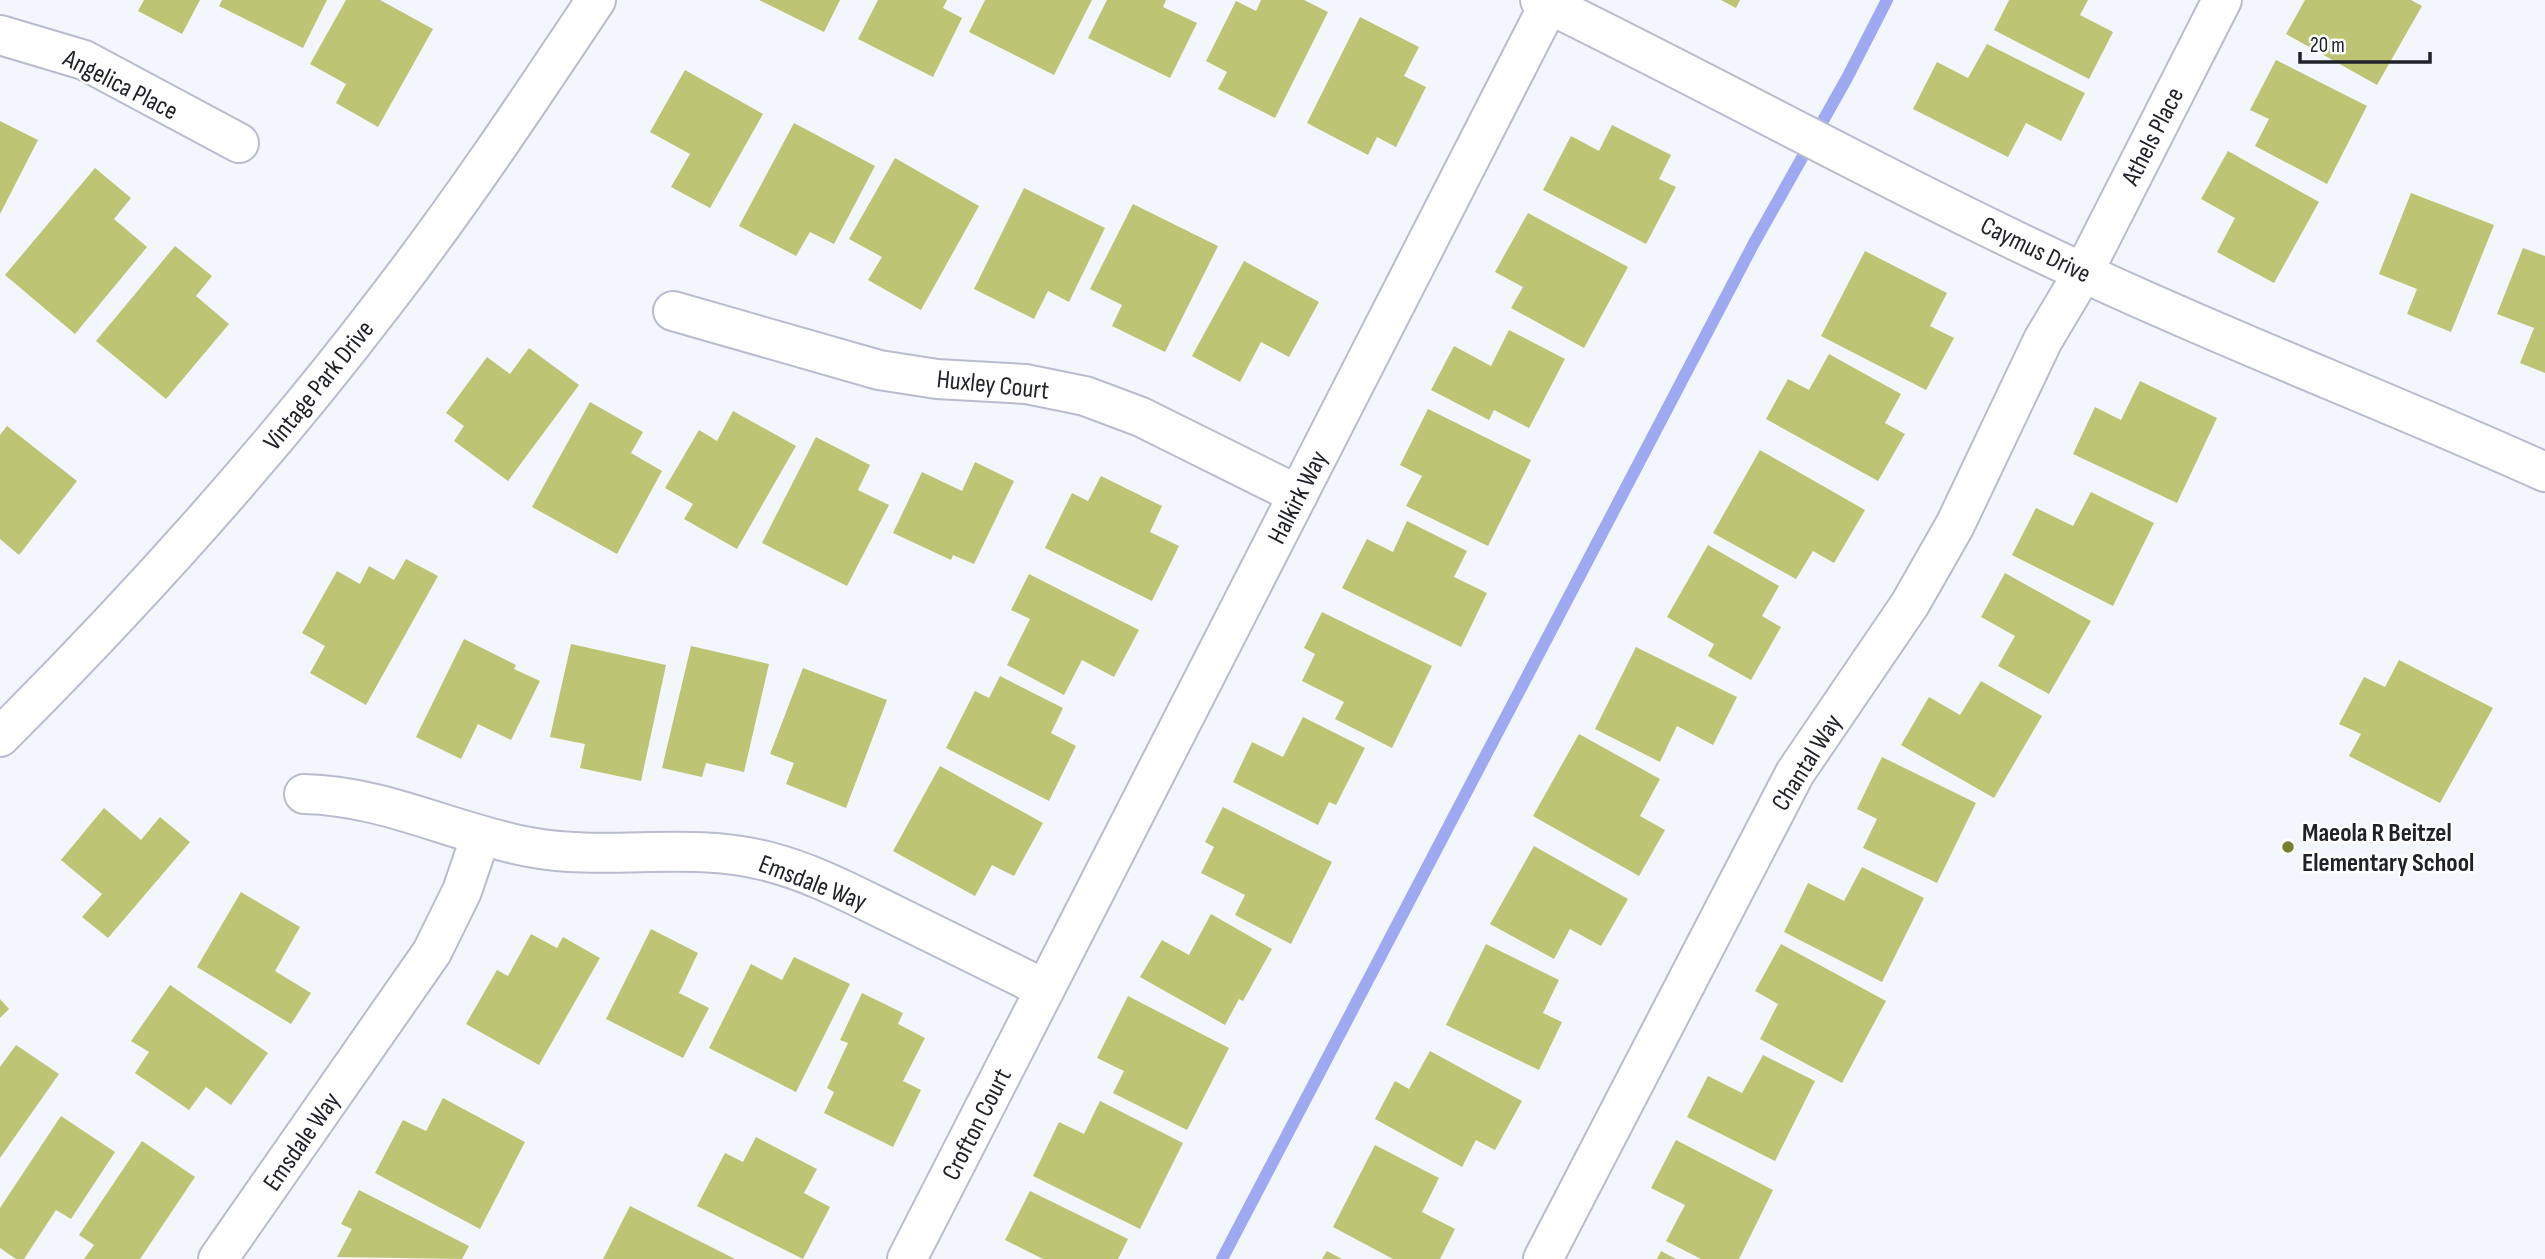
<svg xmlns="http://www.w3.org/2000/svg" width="2545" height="1259" font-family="'Sofia Sans Condensed',sans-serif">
  <rect width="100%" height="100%" fill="#f4f6fd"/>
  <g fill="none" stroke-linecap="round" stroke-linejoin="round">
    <polyline stroke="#9daaf2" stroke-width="12" points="1222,1259 1754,243 1847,78 1887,0"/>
  </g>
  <g fill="#bdc574">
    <polygon points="144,0 200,0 182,34 138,11"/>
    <polygon points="222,0 327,0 303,48 219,6"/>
    <polygon points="346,0 380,0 433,29 378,127 336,103 346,84 310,64"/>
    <polygon points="759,0 840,0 824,32"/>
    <polygon points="878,0 947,0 943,8 962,18 933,77 858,39"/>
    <polygon points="985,0 1092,0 1054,75 969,32"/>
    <polygon points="1107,0 1166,0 1163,7 1197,23 1170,78 1088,38"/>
    <polygon points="1261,0 1304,0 1328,12 1275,118 1218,89 1227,72 1206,61 1236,1 1256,11"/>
    <polygon points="1721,0 1740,0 1736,8"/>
    <polygon points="2009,0 2088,0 2080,15 2113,32 2089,79 1994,30"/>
    <polygon points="2305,0 2411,0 2422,6 2377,85 2286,34"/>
    <polygon points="1360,17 1419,47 1404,76 1426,87 1396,147 1377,137 1368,155 1307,123"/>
    <polygon points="1987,44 2085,93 2061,141 2026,123 2008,157 1913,109 1937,62 1968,78"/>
    <polygon points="2276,60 2367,106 2327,184 2255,146 2269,119 2250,110"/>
    <polygon points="685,70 763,114 710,208 671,187 690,154 650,132"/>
    <polygon points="0,121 38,140 0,214"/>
    <polygon points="794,123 875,166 834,244 810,232 796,256 739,226"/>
    <polygon points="1612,125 1671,155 1659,179 1676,187 1646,244 1543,190 1571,136 1599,151"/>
    <polygon points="2228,151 2319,202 2274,283 2217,252 2235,218 2201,199"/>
    <polygon points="895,158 979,206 921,310 868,280 882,257 849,239"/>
    <polygon points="95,168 131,198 114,219 147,247 75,334 5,275"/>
    <polygon points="1024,188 1105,228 1069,302 1048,291 1034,319 974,289"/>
    <polygon points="2411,193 2494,225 2451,332 2407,314 2417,289 2379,274"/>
    <polygon points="1133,204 1218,246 1165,352 1112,326 1122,305 1090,289"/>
    <polygon points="1528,213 1628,267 1584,348 1511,308 1523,287 1495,272"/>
    <polygon points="175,246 212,276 196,296 229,324 166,399 96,341"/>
    <polygon points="2523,248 2545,256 2545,373 2520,363 2534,328 2497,314"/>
    <polygon points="1865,251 1947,293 1930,326 1954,338 1926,390 1821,336"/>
    <polygon points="1244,261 1319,302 1289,357 1261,342 1240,382 1192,356"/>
    <polygon points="1509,330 1565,359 1529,428 1494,410 1489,420 1431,390 1454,346 1491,366"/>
    <polygon points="529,348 579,385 508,481 454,441 464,426 446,413 487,357 510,374"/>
    <polygon points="1829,354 1901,394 1885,423 1905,434 1878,481 1766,419 1788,379 1809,390"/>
    <polygon points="2140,381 2217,418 2177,503 2073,454 2095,407 2121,420"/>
    <polygon points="590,402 643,432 631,453 662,471 617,554 532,507"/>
    <polygon points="1428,409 1531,460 1488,546 1406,506 1422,476 1400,465"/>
    <polygon points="733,411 796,446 737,549 684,519 693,504 665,488 699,430 717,441"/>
    <polygon points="7,426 77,481 19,555 0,539 0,435"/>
    <polygon points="816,437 870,465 858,490 889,505 847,586 762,543"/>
    <polygon points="1760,450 1865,510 1834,563 1813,551 1796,579 1713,533"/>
    <polygon points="975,462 1014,481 974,564 953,555 951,560 893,533 922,472 962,491"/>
    <polygon points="1101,476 1162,506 1150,532 1179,546 1152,601 1045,548 1072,493 1088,501"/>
    <polygon points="2091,492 2154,523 2113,606 2012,555 2036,508 2073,526"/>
    <polygon points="1407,521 1467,551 1454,577 1487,593 1461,647 1342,588 1367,539 1393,552"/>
    <polygon points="1708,545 1779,586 1762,616 1781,627 1751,680 1708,656 1714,644 1667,617"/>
    <polygon points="406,559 438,576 366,705 310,673 325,646 302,633 337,571 360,584 369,566 394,580"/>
    <polygon points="2005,573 2091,621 2049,694 1998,666 2015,636 1981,617"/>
    <polygon points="1029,574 1139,630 1114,677 1082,660 1064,695 1007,665 1030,619 1011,610"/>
    <polygon points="1322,612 1432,666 1392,748 1335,719 1344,702 1302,681 1315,654 1304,648"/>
    <polygon points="464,639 516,665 514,669 540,681 511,740 478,724 461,759 416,737"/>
    <polygon points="571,644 666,665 641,781 580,768 585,744 550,737"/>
    <polygon points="691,646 769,664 744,772 706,763 702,777 662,768"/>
    <polygon points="1636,647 1737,697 1713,745 1677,726 1660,762 1595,729"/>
    <polygon points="2399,660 2493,708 2440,803 2349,756 2361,734 2339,724 2364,677 2385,687"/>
    <polygon points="803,668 887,700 846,808 786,784 794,763 770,754"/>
    <polygon points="1000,676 1063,708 1051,733 1076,746 1049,801 946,748 975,691 989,698"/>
    <polygon points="1981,681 2042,716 1994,798 1901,745 1929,697 1960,715"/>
    <polygon points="1303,717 1365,748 1336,805 1329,802 1318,825 1233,782 1252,742 1283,757"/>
    <polygon points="1579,734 1660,779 1640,816 1665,830 1639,876 1533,816"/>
    <polygon points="1882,757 1976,803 1937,883 1863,848 1877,819 1857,809"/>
    <polygon points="940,766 1043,823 1014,876 992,865 975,896 893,851"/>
    <polygon points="1223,807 1332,862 1291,944 1235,915 1245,895 1201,873 1214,847 1205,842"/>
    <polygon points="104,808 141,840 160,817 190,842 108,938 82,917 102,894 61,860"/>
    <polygon points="1534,846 1628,899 1601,946 1570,929 1554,959 1490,924"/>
    <polygon points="1862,867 1924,898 1882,982 1784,932 1808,883 1844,901"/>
    <polygon points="241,892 300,927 275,971 311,993 291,1024 197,967"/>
    <polygon points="1211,914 1272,949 1243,1001 1239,999 1225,1025 1140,977 1162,940 1189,955"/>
    <polygon points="651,929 698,953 679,993 709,1008 683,1058 606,1019"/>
    <polygon points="531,934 557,948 563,937 600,958 539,1065 466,1024 497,970 508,976"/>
    <polygon points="1486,944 1559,980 1543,1013 1562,1022 1539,1070 1446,1025"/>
    <polygon points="1781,944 1886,1001 1842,1083 1760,1039 1778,1004 1755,991"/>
    <polygon points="794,957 850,984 796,1092 709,1048 751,964 782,980"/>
    <polygon points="170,985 268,1053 231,1105 206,1087 189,1110 135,1073 149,1052 131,1041"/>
    <polygon points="862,993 903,1013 898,1024 925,1038 903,1081 921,1090 893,1147 824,1113 834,1092 827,1088 848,1043 840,1040"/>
    <polygon points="1128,996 1229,1048 1187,1130 1113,1093 1124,1071 1097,1058"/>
    <polygon points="0,999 9,1009 0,1018"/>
    <polygon points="16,1045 59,1074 0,1158 0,1067"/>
    <polygon points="1430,1051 1522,1101 1495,1150 1476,1140 1462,1167 1375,1119 1395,1081 1409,1089"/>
    <polygon points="1763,1055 1815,1081 1775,1161 1687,1117 1708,1076 1742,1093"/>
    <polygon points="443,1098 525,1142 480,1229 375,1173 403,1120 426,1131"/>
    <polygon points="1100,1101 1183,1143 1140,1229 1033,1176 1059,1122 1084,1134"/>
    <polygon points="61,1116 115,1152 71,1219 56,1210 24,1259 16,1259 0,1248 0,1208"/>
    <polygon points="756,1137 817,1169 804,1193 830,1207 803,1259 697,1206 725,1153 743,1162"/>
    <polygon points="1676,1140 1773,1190 1739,1259 1701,1259 1666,1241 1685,1205 1651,1188"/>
    <polygon points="142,1141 195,1177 140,1259 84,1259 94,1245 79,1235"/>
    <polygon points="1375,1145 1439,1178 1422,1212 1455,1229 1440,1259 1393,1259 1333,1227"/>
    <polygon points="359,1190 469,1246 462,1259 337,1257 352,1229 341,1224"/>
    <polygon points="1030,1191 1128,1239 1118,1259 1043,1259 1005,1240"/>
    <polygon points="630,1206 735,1259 603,1259"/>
    <polygon points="1327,1251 1342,1259 1322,1259"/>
    <polygon points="1661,1251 1676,1259 1657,1259"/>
  </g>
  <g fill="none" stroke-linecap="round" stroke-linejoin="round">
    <defs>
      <g id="minor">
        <path d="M1540,0C1722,89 1900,188 2084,273C2236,344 2392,403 2545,472"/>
        <polyline points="0,35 84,60 239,143"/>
        <polyline points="673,311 879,370 937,379 1026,384 1085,396 1141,417 1298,495"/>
        <path d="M0,737C138,599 268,455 386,300C461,203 528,102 596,0"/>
        <path d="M304,794C386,796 450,832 529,847C607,862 688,841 766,861C811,872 852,894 893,914C944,939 994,964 1045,989"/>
        <polyline points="218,1259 432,952 462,891 480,838"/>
        <polyline points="907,1259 1551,0"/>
        <polyline points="1543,1259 1795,773 1910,604 1955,525 2043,340 2083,273 2222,0"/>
      </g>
    </defs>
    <use href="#minor" stroke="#b8bcce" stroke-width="42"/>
    <use href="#minor" stroke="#fff" stroke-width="38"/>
  </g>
  <circle fill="#79802b" stroke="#fff" stroke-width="2.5" cx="2288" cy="847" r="7"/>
  <g text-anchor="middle" stroke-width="5" stroke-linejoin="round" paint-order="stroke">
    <g font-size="26" fill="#202229" stroke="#fff">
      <text transform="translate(121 84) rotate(27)" y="9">Angelica Place</text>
      <text transform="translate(2152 136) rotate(-63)" y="9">Athels Place</text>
      <text transform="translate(2036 249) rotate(26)" y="9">Caymus Drive</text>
      <text transform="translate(993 384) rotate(6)" y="9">Huxley Court</text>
      <text transform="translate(318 385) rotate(-51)" y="9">Vintage Park Drive</text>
      <text transform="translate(1297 497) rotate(-63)" y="9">Halkirk Way</text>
      <text transform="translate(1806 762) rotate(-58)" y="9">Chantal Way</text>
      <text transform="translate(813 882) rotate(21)" y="9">Emsdale Way</text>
      <text transform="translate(976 1124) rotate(-63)" y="9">Crofton Court</text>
      <text transform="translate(301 1141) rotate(-55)" y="9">Emsdale Way</text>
    </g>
    <g font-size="26" font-weight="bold" fill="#202229" stroke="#fff" text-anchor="start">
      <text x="2302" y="841">Maeola R Beitzel<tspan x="2302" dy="30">Elementary School</tspan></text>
    </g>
  </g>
  <path d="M2300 52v10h130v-10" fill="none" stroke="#202229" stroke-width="3.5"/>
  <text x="2310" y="52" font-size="21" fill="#202229" stroke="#ffffff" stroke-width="5" paint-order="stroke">20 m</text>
</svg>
